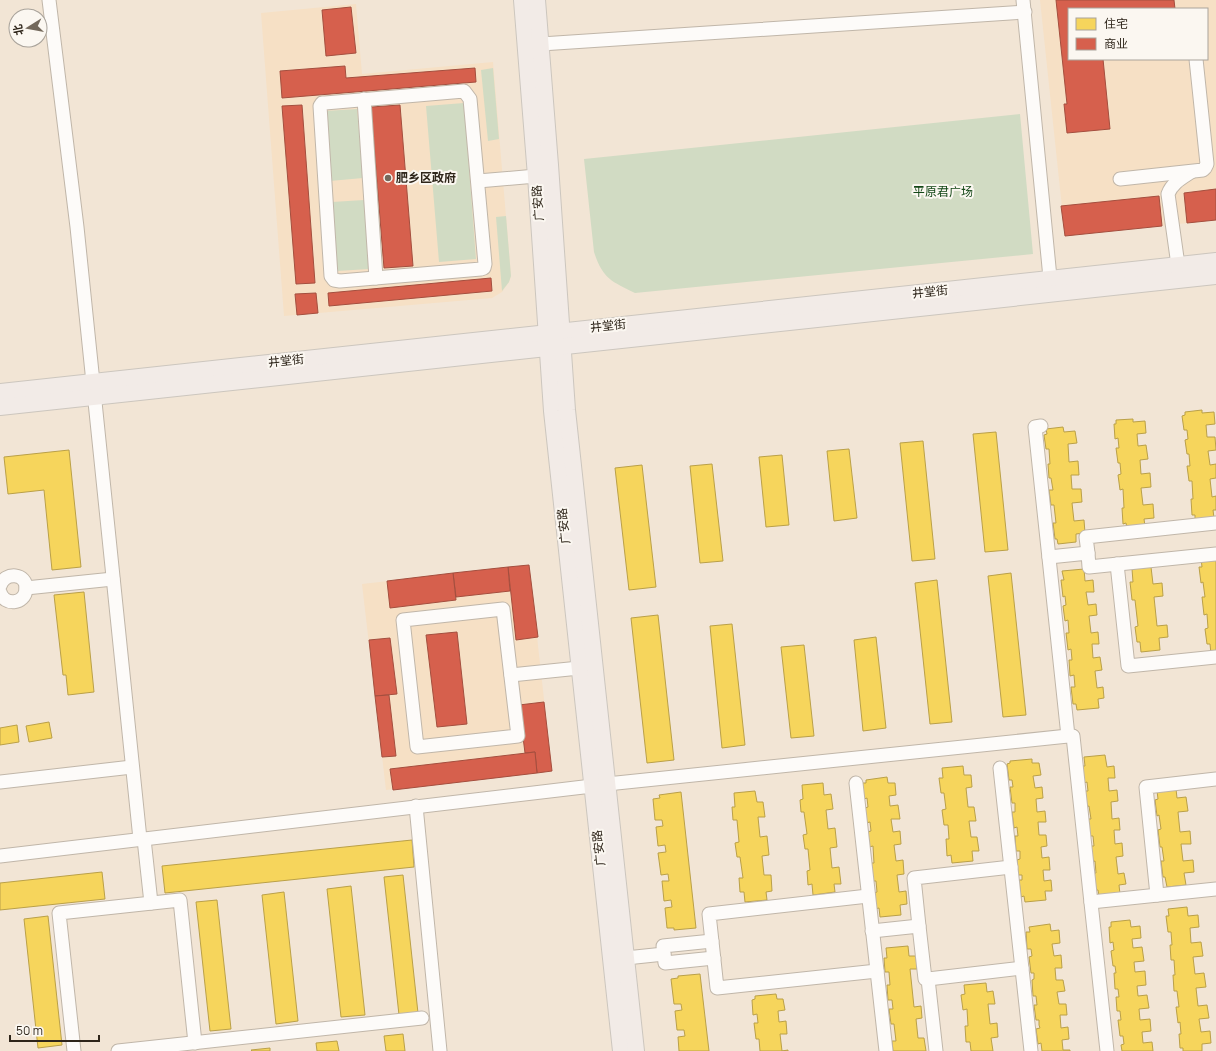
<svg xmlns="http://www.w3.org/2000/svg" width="1216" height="1051" font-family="Manrope,'Noto Sans SC',sans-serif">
  <rect width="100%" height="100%" fill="#f2e5d5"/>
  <g fill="#f6e0c5" fill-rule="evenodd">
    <path d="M1040,0H1216V220L1065,236ZM1069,9H1207V59H1069Z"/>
    <polygon points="356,4 362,74 493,62 511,276 509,282 502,292 492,298 284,316 261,13"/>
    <polygon points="529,565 552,771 386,790 362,584"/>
  </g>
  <g fill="#d1dbc3">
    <polygon points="493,68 499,139 488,141 481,70"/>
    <polygon points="464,103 476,259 439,262 426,106"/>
    <polygon points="357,109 363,178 330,181 325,111"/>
    <path d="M1020,114L1033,254L635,293C611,281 603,279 594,252L584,159Z"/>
    <polygon points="364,200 369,269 337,271 332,202"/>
    <polygon points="506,216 511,276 509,282 502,291 496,217"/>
  </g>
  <g fill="#f6d55c" stroke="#baa048">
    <polygon points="1202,410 1202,413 1214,412 1215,424 1206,425 1207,437 1215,437 1216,450 1208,451 1210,465 1216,464 1216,478 1210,479 1212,497 1216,496 1216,510 1213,510 1214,518 1195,520 1195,515 1192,515 1191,499 1193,499 1192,481 1189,481 1187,466 1190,466 1189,454 1187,454 1185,440 1188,439 1187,430 1184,430 1182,416 1185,415 1185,412"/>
    <polygon points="1133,419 1133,422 1145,421 1146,433 1137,434 1138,446 1146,445 1148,459 1140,460 1141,474 1150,473 1151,487 1141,488 1143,505 1153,504 1154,518 1144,519 1145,526 1127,528 1126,523 1123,524 1122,508 1124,508 1123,489 1120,490 1118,475 1121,474 1120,463 1118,463 1116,448 1119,448 1118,438 1115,439 1114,424 1116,424 1116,420"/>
    <polygon points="1063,427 1064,432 1075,431 1077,443 1068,444 1069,462 1078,461 1079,475 1071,475 1072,489 1081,489 1082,502 1072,503 1074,521 1084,520 1085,533 1076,534 1076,542 1058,544 1057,539 1055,539 1053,523 1056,523 1054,505 1051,505 1049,490 1053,490 1051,478 1049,478 1048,464 1050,464 1049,449 1046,449 1044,435 1047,434 1046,429"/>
    <polygon points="996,432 1008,550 985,552 973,434"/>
    <polygon points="923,441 935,559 912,561 900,443"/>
    <polygon points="849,449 857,518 834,521 827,451"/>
    <polygon points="69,450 81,567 52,570 44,490 8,494 4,457"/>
    <polygon points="782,455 789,525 766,527 759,457"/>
    <polygon points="712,464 723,561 700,563 690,466"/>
    <polygon points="642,465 656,587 629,590 615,468"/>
    <polygon points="1216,557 1216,653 1211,654 1210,644 1207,644 1205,629 1208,628 1207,614 1204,615 1202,597 1205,597 1203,582 1201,583 1199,567 1202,567 1201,558"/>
    <polygon points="1151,567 1153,584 1162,583 1163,596 1154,597 1157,626 1167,625 1168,637 1159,638 1160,650 1141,652 1140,642 1137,642 1135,627 1138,626 1135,600 1132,600 1130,582 1133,582 1132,569"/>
    <polygon points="1084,569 1085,581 1093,580 1094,592 1086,592 1088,605 1096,604 1097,615 1089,616 1091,633 1098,632 1099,644 1092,644 1093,658 1100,657 1102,670 1095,671 1097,688 1103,687 1104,698 1098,699 1099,708 1077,710 1076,704 1073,704 1071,687 1075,687 1074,675 1070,676 1069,660 1072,660 1071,649 1068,650 1066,633 1069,633 1068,620 1065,621 1063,606 1066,605 1065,596 1063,597 1061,580 1064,580 1062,571"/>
    <polygon points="1011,573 1026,715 1003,717 988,576"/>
    <polygon points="937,580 952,722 930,724 915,583"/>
    <polygon points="84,592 94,692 68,695 66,675 63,675 54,595"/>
    <polygon points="658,615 674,760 647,763 631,618"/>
    <polygon points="732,624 745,745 722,748 710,626"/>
    <polygon points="876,637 886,728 863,731 854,640"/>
    <polygon points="804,645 814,736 791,738 781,647"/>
    <polygon points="49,722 52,738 29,742 26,726"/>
    <polygon points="17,725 19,742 0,745 0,728"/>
    <polygon points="1105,755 1107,767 1114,766 1115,778 1108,778 1109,791 1117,790 1118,801 1111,802 1112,819 1119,818 1120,830 1114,830 1115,844 1122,843 1123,856 1116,857 1118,874 1124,873 1126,884 1119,885 1120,894 1099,896 1098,890 1094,890 1093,873 1096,873 1095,861 1092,862 1090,846 1094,846 1093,836 1089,836 1087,819 1091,819 1089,806 1086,807 1084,791 1088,791 1087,782 1084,783 1082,766 1085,766 1084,757"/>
    <polygon points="1032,759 1032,763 1039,763 1041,775 1033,776 1035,788 1042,787 1043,798 1036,799 1037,812 1045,811 1046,822 1038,822 1039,835 1046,835 1047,846 1041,847 1042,858 1049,857 1050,870 1043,870 1044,881 1051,880 1052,891 1045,891 1046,900 1025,902 1024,896 1021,897 1019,880 1022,880 1022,875 1018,875 1017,860 1020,859 1020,851 1016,851 1015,836 1018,836 1017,827 1014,828 1012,812 1015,812 1015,803 1012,803 1010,787 1013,787 1012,780 1009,780 1007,764 1010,763 1010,761"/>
    <polygon points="963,766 964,775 971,775 972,787 966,788 968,807 974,807 976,821 969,821 971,837 977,837 979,851 972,851 973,861 952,863 951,855 947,856 946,839 949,839 948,825 944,825 942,810 946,809 944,793 941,793 939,778 943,778 942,768"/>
    <polygon points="887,777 888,783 895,783 896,795 889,796 890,806 898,805 900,819 891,819 893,832 900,831 901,844 894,845 896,861 903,860 904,874 897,875 899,892 906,891 907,904 900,905 901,915 880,917 879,908 875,909 874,893 877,892 876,881 872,881 871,863 874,863 873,846 869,847 867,832 871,831 870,822 866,823 865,808 868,807 867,798 864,799 862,783 866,783 866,780"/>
    <polygon points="823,783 824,795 831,794 833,809 826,810 828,829 835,828 837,847 830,848 832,868 839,867 841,884 834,884 835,892 813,895 812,884 808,885 807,871 810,870 808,849 805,849 803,835 807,834 804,812 801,812 800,800 803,799 802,785"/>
    <polygon points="1176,789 1177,798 1186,797 1188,811 1178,812 1180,832 1190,831 1191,844 1181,844 1183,861 1193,860 1194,872 1184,873 1186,885 1167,887 1165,877 1163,877 1161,861 1164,861 1162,847 1160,847 1158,830 1161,829 1159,815 1157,816 1155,800 1158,799 1157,791"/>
    <polygon points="755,791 757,802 763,802 765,817 758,817 760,837 767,836 769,855 762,856 764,875 771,875 772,891 766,892 767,900 745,902 744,892 740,892 739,878 743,878 740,857 737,857 735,843 739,842 737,820 733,820 732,807 735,807 734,793"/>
    <polygon points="681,792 696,928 674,930 674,928 667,928 665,908 672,907 671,900 664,901 662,881 669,881 668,874 661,875 658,853 666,852 665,845 658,846 656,827 663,826 662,820 655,820 653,799 660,798 659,795"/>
    <polygon points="412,840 414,867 165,893 162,866"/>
    <polygon points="102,872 105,899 0,910 0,883"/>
    <polygon points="403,875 418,1013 399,1015 384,877"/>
    <polygon points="351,886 365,1015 341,1017 327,889"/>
    <polygon points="284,892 298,1021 276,1024 262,895"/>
    <polygon points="217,900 231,1029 210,1031 196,902"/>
    <polygon points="1187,907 1188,916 1198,915 1199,927 1190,928 1191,943 1201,942 1203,956 1193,957 1195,974 1204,973 1206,987 1196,988 1198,1006 1207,1005 1209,1018 1199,1019 1201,1032 1210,1031 1211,1043 1202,1044 1202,1051 1183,1051 1183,1048 1180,1048 1179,1034 1181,1034 1180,1022 1178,1023 1176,1007 1179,1007 1177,991 1174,991 1173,975 1175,975 1174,960 1171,960 1170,945 1172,945 1171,932 1168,932 1166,916 1169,916 1168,909"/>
    <polygon points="48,916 62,1045 38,1048 24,919"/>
    <polygon points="1130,920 1131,927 1140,926 1141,938 1132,939 1133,948 1142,947 1144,961 1134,962 1135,972 1145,971 1146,985 1137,986 1138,996 1147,995 1149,1008 1139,1009 1140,1020 1150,1019 1151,1031 1142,1032 1143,1043 1152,1042 1153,1051 1122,1051 1121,1045 1124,1044 1123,1036 1120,1036 1118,1020 1121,1020 1120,1011 1117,1011 1116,997 1119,997 1118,989 1115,989 1114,973 1116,973 1115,966 1113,966 1111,951 1114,950 1113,942 1110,943 1109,927 1111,927 1111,922"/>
    <polygon points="1050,924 1051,931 1059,930 1060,943 1052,944 1054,956 1061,955 1062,968 1055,968 1056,980 1063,980 1065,991 1057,992 1059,1004 1066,1004 1067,1015 1060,1015 1061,1028 1068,1027 1069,1039 1062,1040 1063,1050 1070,1050 1070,1051 1042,1051 1041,1043 1038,1044 1036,1029 1040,1028 1039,1025 1039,1020 1036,1020 1034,1005 1037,1005 1036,996 1033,996 1032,980 1034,979 1034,973 1031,973 1029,957 1032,956 1031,949 1027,949 1026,932 1030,932 1029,927"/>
    <polygon points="908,946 909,956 916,956 917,969 910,969 914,1007 921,1006 922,1018 916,1019 918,1038 924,1038 926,1051 893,1051 892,1041 896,1041 894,1024 891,1024 889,1009 893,1009 892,1000 888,1000 887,985 890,985 889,972 885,972 884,958 887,958 886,948"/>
    <polygon points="700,974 709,1051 679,1051 678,1037 685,1036 684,1030 677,1030 675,1011 682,1010 681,1004 674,1004 671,979 678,978 678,976"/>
    <polygon points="986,983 987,992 993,991 995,1004 988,1004 990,1024 997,1023 998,1037 991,1038 993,1051 971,1051 970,1042 966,1042 965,1026 968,1026 967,1009 963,1010 961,995 965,994 964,985"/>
    <polygon points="776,994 777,999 783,999 785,1010 778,1011 779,1022 786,1021 787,1034 780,1034 782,1051 788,1050 788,1051 760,1051 759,1039 756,1039 754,1023 758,1023 757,1014 753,1015 752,1000 755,999 755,996"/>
    <polygon points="403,1034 405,1051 386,1051 384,1036"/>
    <polygon points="337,1041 339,1051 317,1051 316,1043"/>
    <polygon points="270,1048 270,1051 252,1051 251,1050"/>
  </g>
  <g fill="#d6604d" stroke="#a44e3e">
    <polygon points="1056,0 1174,0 1175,9 1069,9 1069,59 1103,59 1110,129 1067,133 1064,104 1067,104"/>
    <polygon points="351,7 356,53 326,56 322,10"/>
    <polygon points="345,66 346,78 475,68 476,82 282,98 280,71"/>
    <polygon points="302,105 315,283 296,284 282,106"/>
    <polygon points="400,105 413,266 384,268 371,107"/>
    <polygon points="1216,189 1216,220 1187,223 1184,193"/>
    <polygon points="1159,196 1162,226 1065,236 1061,206"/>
    <polygon points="491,278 492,291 329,306 328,293"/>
    <polygon points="316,293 318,313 297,315 295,294"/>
    <polygon points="529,565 538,637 516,640 508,567"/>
    <polygon points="508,567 510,591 456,597 453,573"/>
    <polygon points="453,573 456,600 390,608 387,581"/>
    <polygon points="457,632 467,724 437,727 426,635"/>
    <polygon points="390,638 397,694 375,696 369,640"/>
    <polygon points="389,695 396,756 382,757 375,696"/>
    <polygon points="544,702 552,771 537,773 535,752 525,753 519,705"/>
    <polygon points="535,752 537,773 393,790 390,769"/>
  </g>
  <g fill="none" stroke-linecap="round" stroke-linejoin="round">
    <defs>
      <g id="minor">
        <polyline points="49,0 77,227 140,839"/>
        <polyline points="1023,0 1051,288"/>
        <polyline points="541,44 1025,12"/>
        <polygon points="464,91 470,99 485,264 484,268 481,269 340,281 334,280 331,276 320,106 322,103 325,103"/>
        <polyline points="364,99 376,278"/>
        <polyline points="1120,179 1203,170 1205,168 1207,164 1196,59"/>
        <polyline points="478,181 536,176"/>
        <path d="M1178,265L1168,194C1172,183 1182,178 1191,172"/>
        <polyline points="1041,426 1035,427 1068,736 1073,736 1107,1051"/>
        <polyline points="1088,553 1086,537 1216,523"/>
        <polyline points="1049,557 1088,553 1089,567 1216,554"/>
        <polyline points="1117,564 1128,666 1216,657"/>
        <path d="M0,586C5,571 27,573 26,589C25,605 4,606 0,592"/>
        <polyline points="26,588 113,579"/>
        <polygon points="503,609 518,736 417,747 403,620"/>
        <polyline points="511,675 579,668"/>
        <polyline points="1000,768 1031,1051"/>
        <polyline points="0,782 132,767"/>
        <polyline points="856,783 886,1051"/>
        <polyline points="607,784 1068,736"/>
        <polyline points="416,806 440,1051"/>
        <polyline points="144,839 151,903"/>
        <polyline points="0,856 592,786"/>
        <polyline points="1157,895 1146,787 1216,779"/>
        <polyline points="868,896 709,914 717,988 877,971"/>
        <polyline points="1091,902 1216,889"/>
        <polyline points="919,926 914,878 1011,867"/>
        <polyline points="872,931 919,926 925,979 928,979 936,1051"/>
        <polyline points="712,941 663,946 665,963 714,958"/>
        <polyline points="626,958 664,954"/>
        <polyline points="928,979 1022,968"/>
        <polyline points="74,1051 59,913 180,900 195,1043"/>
        <polyline points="118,1051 422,1018"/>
      </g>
      <g id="major">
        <polyline points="522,0 536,176 552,411 621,1051"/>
        <polyline points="537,0 550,165 567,410 636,1051"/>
        <polyline points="0,392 1216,261"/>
        <polyline points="0,407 1216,276"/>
      </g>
    </defs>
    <use href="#minor" stroke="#c0b6a9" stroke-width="15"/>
    <use href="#major" stroke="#ccc6be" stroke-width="18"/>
    <use href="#minor" stroke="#fdfbf9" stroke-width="13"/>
    <use href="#major" stroke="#f2ebe7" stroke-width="16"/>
  </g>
  <circle fill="#73685b" stroke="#fbf7f1" stroke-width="1.5" cx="388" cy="178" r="4"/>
  <g text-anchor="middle" stroke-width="4" stroke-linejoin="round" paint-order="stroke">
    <g font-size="12" font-weight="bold" fill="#2e251a" stroke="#fbf7f1" text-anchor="start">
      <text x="396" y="182">肥乡区政府</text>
    </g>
    <g font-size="12" fill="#134716" stroke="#fbf7f1">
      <text x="943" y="196">平原君广场</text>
    </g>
    <g font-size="12" fill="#2e251a" stroke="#fbf7f1">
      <text transform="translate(538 203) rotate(-94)" y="4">广安路</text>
      <text transform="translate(930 292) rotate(-6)" y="4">井堂街</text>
      <text transform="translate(608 326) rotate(-6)" y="4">井堂街</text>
      <text transform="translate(286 361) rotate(-6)" y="4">井堂街</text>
      <text transform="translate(564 526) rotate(-96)" y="4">广安路</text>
      <text transform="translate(599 848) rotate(-96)" y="4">广安路</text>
    </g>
  </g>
  <rect x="1068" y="8" width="140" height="52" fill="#fbf7f1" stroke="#a9a39b"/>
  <rect x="1076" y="18" width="20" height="12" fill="#f6d55c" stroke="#a9a39b"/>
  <text x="1104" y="28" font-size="12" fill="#2e251a">住宅</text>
  <rect x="1076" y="38" width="20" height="12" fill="#d6604d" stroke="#a9a39b"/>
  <text x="1104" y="48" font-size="12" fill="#2e251a">商业</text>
  <g transform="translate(28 28) rotate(259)"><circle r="19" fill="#fbf7f1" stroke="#a9a39b"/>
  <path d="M0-3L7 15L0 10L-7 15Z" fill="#73685b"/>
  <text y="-6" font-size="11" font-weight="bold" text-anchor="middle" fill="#2e251a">北</text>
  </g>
  <path d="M10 1035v6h89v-6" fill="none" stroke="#2e251a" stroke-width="2"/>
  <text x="16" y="1035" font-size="12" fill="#2e251a" stroke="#fbf7f1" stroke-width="3" paint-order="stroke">50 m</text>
</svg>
